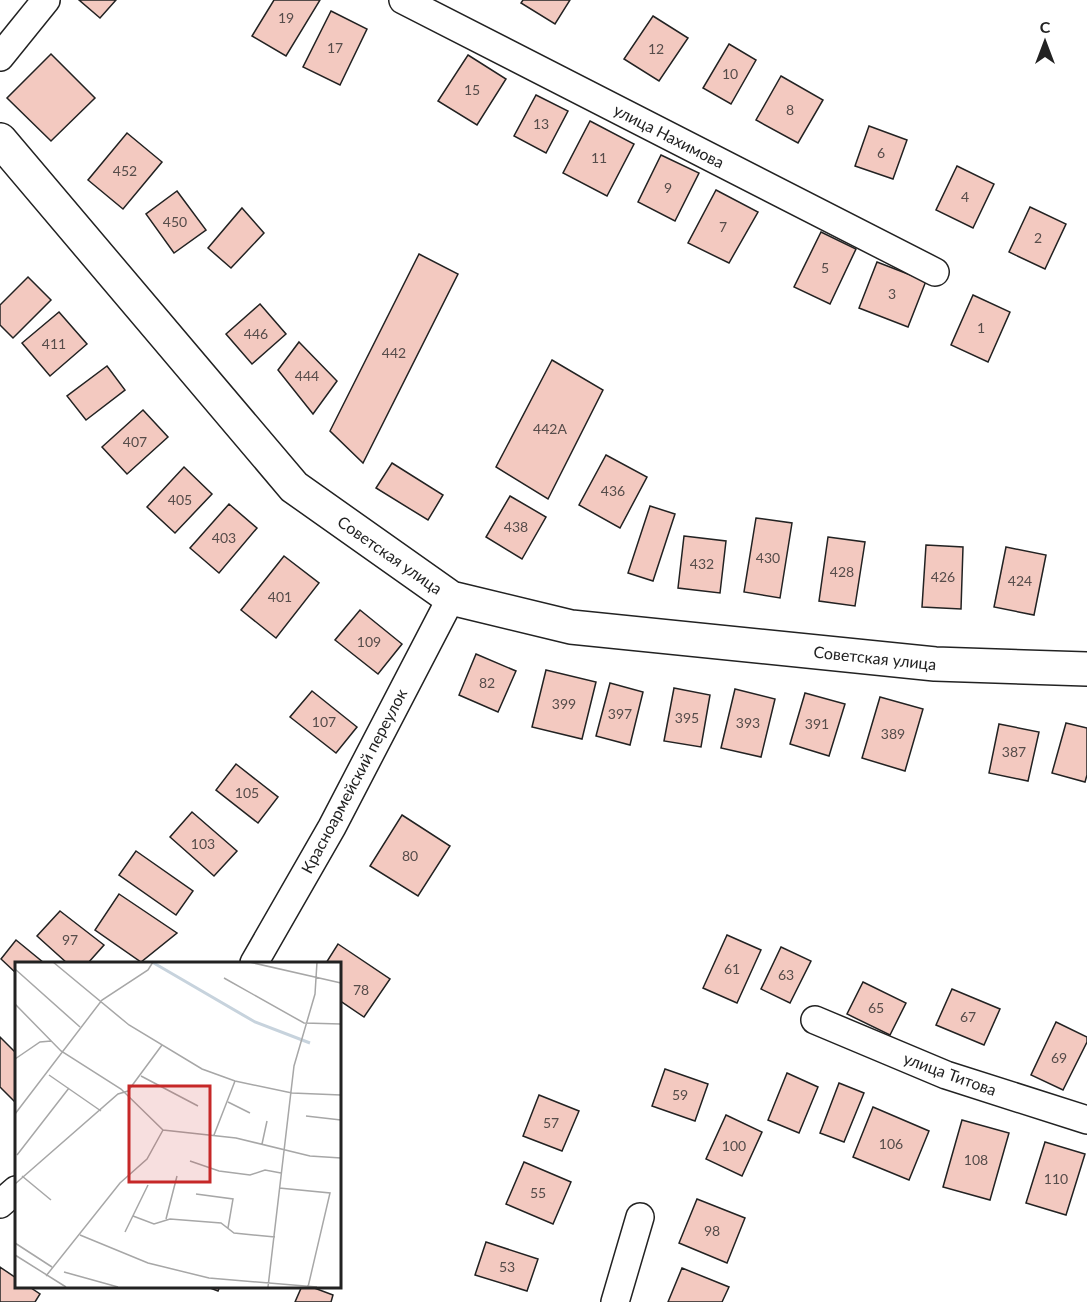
<svg xmlns="http://www.w3.org/2000/svg" width="1087" height="1302" font-family="Lato,sans-serif">
  <rect width="100%" height="100%" fill="#fff"/>
  <g fill="#f3c9c0" stroke="#222" stroke-width="1.5">
    <polygon points="79,0 116,0 100,18"/>
    <polygon points="274,0 320,0 286,56 252,36"/>
    <polygon points="523,0 570,0 555,24 521,3"/>
    <polygon points="331,11 367,29 340,85 303,67"/>
    <polygon points="653,16 688,38 659,81 624,59"/>
    <polygon points="729,44 756,60 731,104 703,88"/>
    <polygon points="51,54 95,98 51,141 7,98"/>
    <polygon points="468,55 506,79 477,125 438,101"/>
    <polygon points="781,76 823,100 798,143 756,120"/>
    <polygon points="536,95 568,111 546,153 514,136"/>
    <polygon points="590,121 634,144 607,196 563,173"/>
    <polygon points="869,126 907,140 893,179 855,166"/>
    <polygon points="127,133 162,162 123,209 88,180"/>
    <polygon points="661,155 699,173 675,221 638,202"/>
    <polygon points="957,166 994,184 973,228 936,210"/>
    <polygon points="716,190 758,212 729,263 688,243"/>
    <polygon points="177,191 206,230 174,253 146,214"/>
    <polygon points="1030,207 1066,224 1045,269 1009,252"/>
    <polygon points="242,208 264,233 231,268 208,248"/>
    <polygon points="821,232 856,249 830,304 794,287"/>
    <polygon points="419,254 458,274 363,463 330,431"/>
    <polygon points="877,262 926,281 908,327 859,308"/>
    <polygon points="28,277 51,300 13,338 0,325 0,305"/>
    <polygon points="973,295 1010,312 988,362 951,345"/>
    <polygon points="260,304 286,334 252,364 226,334"/>
    <polygon points="59,312 87,344 50,376 22,343"/>
    <polygon points="299,342 337,381 313,414 278,370"/>
    <polygon points="552,360 603,390 548,499 496,467"/>
    <polygon points="107,366 125,390 86,420 67,396"/>
    <polygon points="143,410 168,437 127,474 102,447"/>
    <polygon points="606,455 647,477 620,528 579,505"/>
    <polygon points="392,463 443,495 428,520 376,488"/>
    <polygon points="184,467 212,494 175,533 147,507"/>
    <polygon points="510,496 546,517 522,559 486,537"/>
    <polygon points="229,504 257,528 219,573 190,548"/>
    <polygon points="650,506 675,514 653,581 628,573"/>
    <polygon points="756,518 792,523 780,598 744,592"/>
    <polygon points="684,536 726,541 720,593 678,588"/>
    <polygon points="828,537 865,542 855,606 819,601"/>
    <polygon points="926,545 963,547 961,609 922,607"/>
    <polygon points="1006,547 1046,555 1034,615 994,607"/>
    <polygon points="284,556 319,583 276,638 241,610"/>
    <polygon points="360,610 402,644 378,674 335,640"/>
    <polygon points="476,654 516,671 498,712 459,695"/>
    <polygon points="546,670 596,682 582,739 532,727"/>
    <polygon points="610,683 643,692 630,745 596,736"/>
    <polygon points="674,688 710,695 701,747 664,741"/>
    <polygon points="735,689 775,699 761,757 721,748"/>
    <polygon points="312,691 357,727 336,753 290,717"/>
    <polygon points="805,693 845,704 829,756 790,744"/>
    <polygon points="880,697 923,709 905,771 862,758"/>
    <polygon points="1066,723 1087,728 1087,775 1085,782 1052,773"/>
    <polygon points="999,724 1039,732 1028,781 989,773"/>
    <polygon points="236,764 278,797 258,823 216,790"/>
    <polygon points="192,812 237,851 214,876 170,837"/>
    <polygon points="402,815 450,846 418,896 370,866"/>
    <polygon points="136,851 193,891 176,915 119,875"/>
    <polygon points="119,894 177,933 141,962 95,930"/>
    <polygon points="60,911 104,945 88,963 67,963 37,936"/>
    <polygon points="727,935 761,950 737,1003 703,988"/>
    <polygon points="16,940 44,963 16,963 16,973 1,959"/>
    <polygon points="338,944 390,979 364,1017 339,1000 339,963 326,963"/>
    <polygon points="781,947 811,961 790,1003 761,989"/>
    <polygon points="863,982 906,1003 890,1035 847,1014"/>
    <polygon points="952,989 1000,1009 984,1045 936,1025"/>
    <polygon points="1056,1022 1087,1037 1087,1042 1063,1090 1031,1075"/>
    <polygon points="0,1037 16,1053 16,1099 14,1101 0,1087"/>
    <polygon points="665,1069 708,1084 695,1121 652,1106"/>
    <polygon points="787,1073 818,1087 799,1133 768,1120"/>
    <polygon points="839,1083 864,1093 844,1142 820,1133"/>
    <polygon points="539,1095 579,1111 562,1151 523,1136"/>
    <polygon points="873,1107 929,1131 909,1180 853,1157"/>
    <polygon points="726,1115 762,1132 742,1176 706,1159"/>
    <polygon points="962,1120 1009,1133 990,1200 943,1187"/>
    <polygon points="1045,1142 1085,1154 1066,1215 1026,1203"/>
    <polygon points="524,1162 571,1182 553,1224 506,1204"/>
    <polygon points="697,1199 745,1218 727,1263 679,1243"/>
    <polygon points="486,1242 538,1259 527,1291 475,1275"/>
    <polygon points="0,1267 16,1278 16,1286 28,1286 40,1294 35,1302 0,1302"/>
    <polygon points="682,1268 729,1287 722,1302 668,1302"/>
    <polygon points="205,1286 220,1286 218,1291"/>
    <polygon points="302,1286 309,1286 333,1295 331,1302 295,1302"/>
  </g>
  <g fill="none" stroke-linecap="round" stroke-linejoin="round">
    <defs>
      <g id="minor">
        <polyline points="403,0 935,272"/>
        <polyline points="0,57 46,0"/>
        <polyline points="254,963 332,827 451,598"/>
        <polyline points="815,1020 946,1075 1087,1120"/>
        <polyline points="0,1204 16,1190"/>
        <polyline points="615,1302 640,1217"/>
      </g>
      <polyline id="tertiary" points="0,140 294,487 451,598 571,627 935,664 1087,669"/>
    </defs>
    <use href="#minor" stroke="#222" stroke-width="30"/>
    <use href="#tertiary" stroke="#222" stroke-width="36"/>
    <use href="#minor" stroke="#fff" stroke-width="27"/>
    <use href="#tertiary" stroke="#fff" stroke-width="33"/>
  </g>
  <g text-anchor="middle" stroke-width="4.5" stroke-linejoin="round" paint-order="stroke">
    <g font-size="14" fill="#564c4a">
      <text x="286" y="23">19</text>
      <text x="335" y="53">17</text>
      <text x="656" y="54">12</text>
      <text x="730" y="79">10</text>
      <text x="472" y="95">15</text>
      <text x="790" y="115">8</text>
      <text x="541" y="129">13</text>
      <text x="881" y="158">6</text>
      <text x="599" y="163">11</text>
      <text x="125" y="176">452</text>
      <text x="668" y="193">9</text>
      <text x="965" y="202">4</text>
      <text x="175" y="227">450</text>
      <text x="723" y="232">7</text>
      <text x="1038" y="243">2</text>
      <text x="825" y="273">5</text>
      <text x="892" y="299">3</text>
      <text x="981" y="333">1</text>
      <text x="256" y="339">446</text>
      <text x="54" y="349">411</text>
      <text x="394" y="358">442</text>
      <text x="307" y="381">444</text>
      <text x="550" y="434">442А</text>
      <text x="135" y="447">407</text>
      <text x="613" y="496">436</text>
      <text x="180" y="505">405</text>
      <text x="516" y="532">438</text>
      <text x="224" y="543">403</text>
      <text x="768" y="563">430</text>
      <text x="702" y="569">432</text>
      <text x="842" y="577">428</text>
      <text x="943" y="582">426</text>
      <text x="1020" y="586">424</text>
      <text x="280" y="602">401</text>
      <text x="369" y="647">109</text>
      <text x="487" y="688">82</text>
      <text x="564" y="709">399</text>
      <text x="620" y="719">397</text>
      <text x="687" y="723">395</text>
      <text x="324" y="727">107</text>
      <text x="748" y="728">393</text>
      <text x="817" y="729">391</text>
      <text x="893" y="739">389</text>
      <text x="1014" y="757">387</text>
      <text x="247" y="798">105</text>
      <text x="203" y="849">103</text>
      <text x="410" y="861">80</text>
      <text x="70" y="945">97</text>
      <text x="732" y="974">61</text>
      <text x="786" y="980">63</text>
      <text x="361" y="995">78</text>
      <text x="876" y="1013">65</text>
      <text x="968" y="1022">67</text>
      <text x="1059" y="1063">69</text>
      <text x="680" y="1100">59</text>
      <text x="551" y="1128">57</text>
      <text x="891" y="1149">106</text>
      <text x="734" y="1151">100</text>
      <text x="976" y="1165">108</text>
      <text x="1056" y="1184">110</text>
      <text x="538" y="1198">55</text>
      <text x="712" y="1236">98</text>
      <text x="507" y="1272">53</text>
    </g>
    <g font-size="16" fill="#222" stroke="#fff">
      <text transform="translate(669 136) rotate(27)" y="6">улица Нахимова</text>
      <text transform="translate(390 555) rotate(35)" y="6">Советская улица</text>
      <text transform="translate(875 658) rotate(6)" y="6">Советская улица</text>
      <text transform="translate(354 781) rotate(-62)" y="6">Красноармейский переулок</text>
      <text transform="translate(950 1074) rotate(20)" y="6">улица Титова</text>
    </g>
  </g>
  <g transform="translate(15 962)">
    <rect width="326" height="326" fill="#fff"/>
    <path fill="none" stroke="#c7d3dd" stroke-width="3" d="M137,0L240,60L295,81"/>
    <path fill="none" stroke="#a7a7a7" stroke-width="1.5" d="M38,0L114,63L187,107L220,119L277,131L326,133M234,0L326,21M0,7L65,65M209,16L289,61L326,62M0,42L46,89L106,127L148,168L221,176L295,194L326,196M0,97L25,80L36,79M34,113L86,149M126,114L183,144M213,140L235,151M0,152L87,38L133,8L138,0M291,154L326,158M199,173L220,119M247,182L252,159M2,193L54,126M175,199L204,209L235,213L250,208L266,211M7,214L36,238M0,222L103,132L113,129L147,83M264,226L315,231L293,325M181,232L218,237L213,266M118,254L139,262L155,257L206,261L219,271L260,275M151,257L162,214M110,270L133,223M65,273L133,301L194,316L302,325M0,281L37,305M0,293L51,325M49,310L103,325M31,314L105,221L132,197L148,168M253,325L279,104L300,32L302,0"/>
    <path fill="#c62828" fill-opacity="0.15" stroke="#c62828" stroke-width="3" d="M114,124H195V220H114Z"/>
    <rect width="326" height="326" fill="none" stroke="#222" stroke-width="3"/>
  </g>
  <g transform="translate(1045 42)" stroke="#ffffff" stroke-width="4.5" paint-order="stroke">
  <path d="M0-4.5L10 22L0 15L-10 22Z" fill="#222222"/>
  <text y="-9" font-size="16" font-weight="bold" text-anchor="middle" fill="#222222">С</text>
  </g>
</svg>
